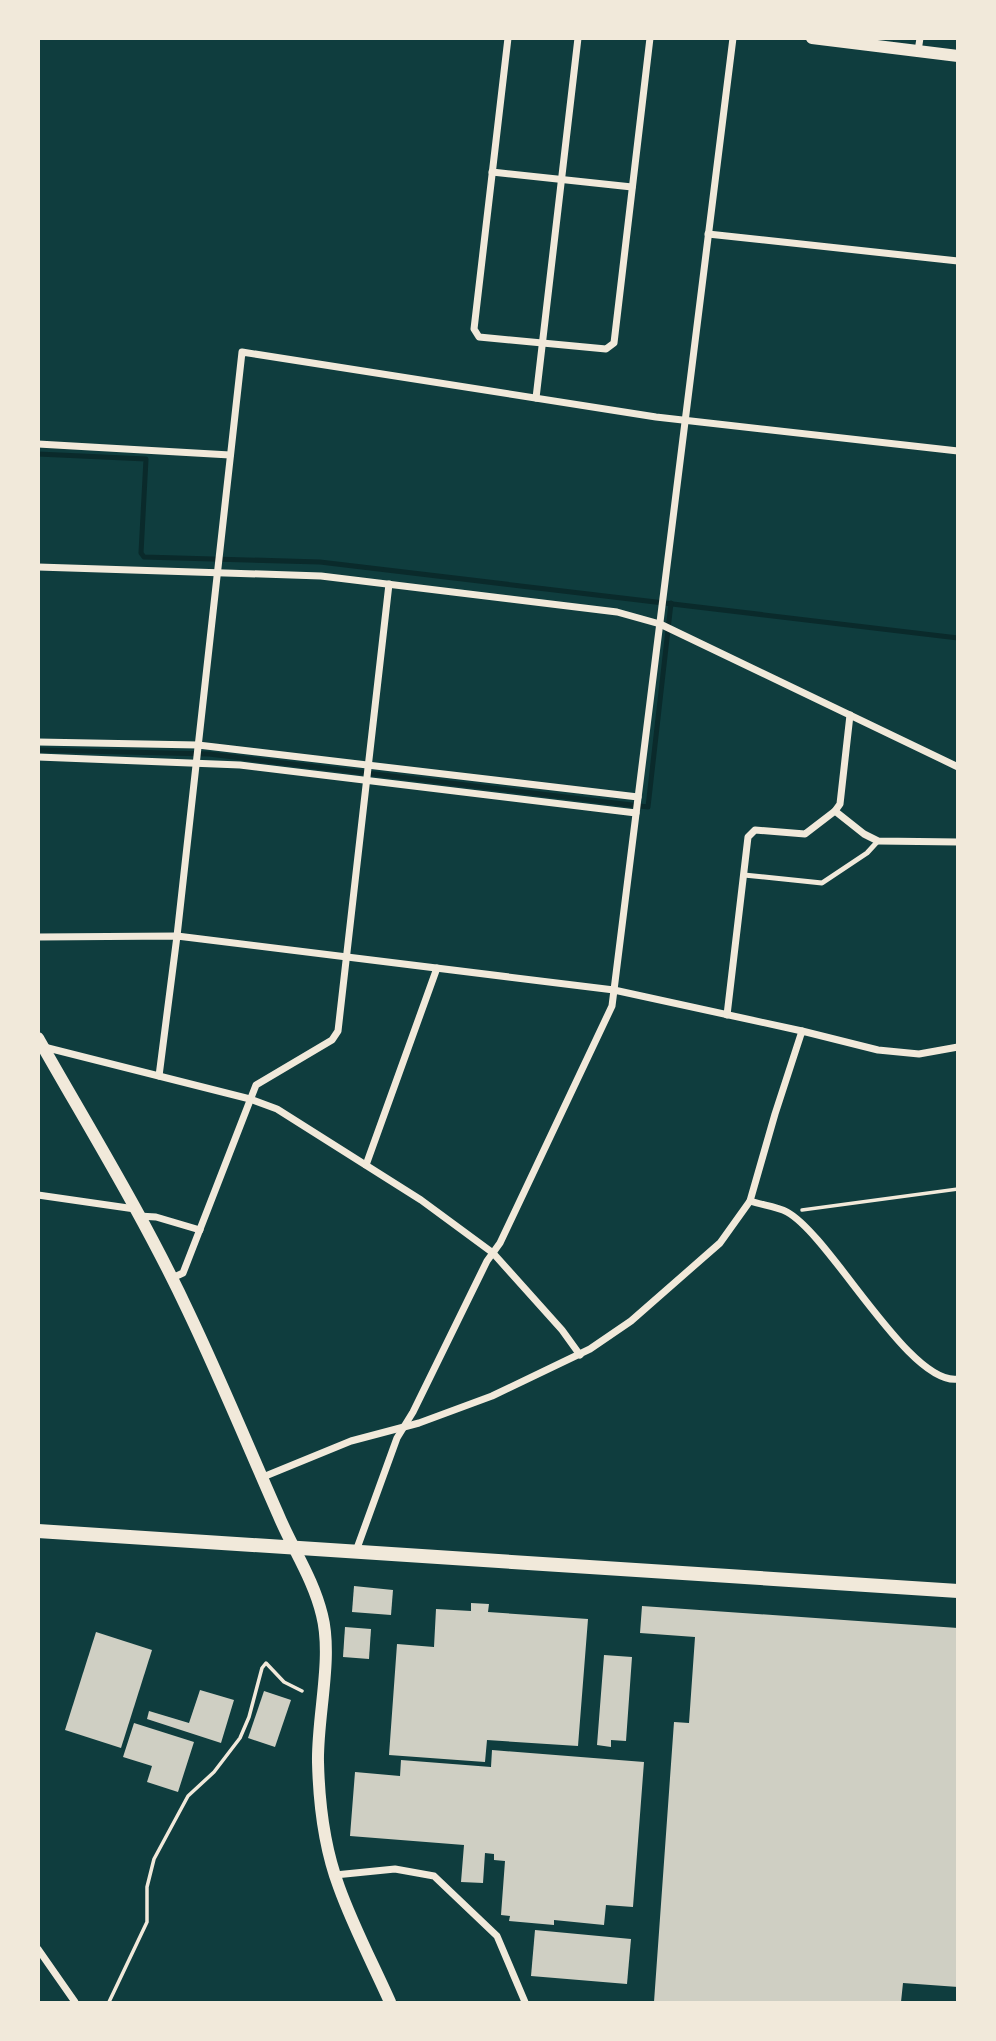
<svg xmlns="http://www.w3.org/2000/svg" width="996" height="2041" font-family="'Open Sans',sans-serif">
  <rect width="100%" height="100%" fill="#0f3d3e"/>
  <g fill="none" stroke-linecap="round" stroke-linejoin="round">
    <g stroke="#0a2a2b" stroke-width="5">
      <polyline points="38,454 146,459 141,553 144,557 320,562 958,638"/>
      <polyline points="38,750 209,754 648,807 671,603"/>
    </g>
  </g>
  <g fill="#cfcfc3">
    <polygon points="354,1586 393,1590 391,1615 352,1612"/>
    <polygon points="471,1603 489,1604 488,1612 588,1619 578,1746 487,1740 485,1762 389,1755 397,1644 434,1647 436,1609 471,1611"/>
    <polygon points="642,1606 958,1628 958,1987 903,1983 901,2002 654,2002 674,1722 689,1723 695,1637 640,1633"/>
    <polygon points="345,1627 371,1629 369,1659 343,1657"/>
    <polygon points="96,1632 152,1650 121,1748 65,1730"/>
    <polygon points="604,1655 632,1657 626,1741 611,1740 611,1747 597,1745"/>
    <polygon points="200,1690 234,1700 221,1743 147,1719 149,1711 189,1723"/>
    <polygon points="264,1691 291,1700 275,1747 248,1738"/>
    <polygon points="134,1723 194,1742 178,1792 147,1782 152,1766 123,1757"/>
    <polygon points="492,1750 644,1762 633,1907 606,1905 604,1925 554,1920 554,1925 509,1921 510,1916 501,1915 505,1861 494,1860 494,1854 485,1853 483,1883 461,1882 464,1845 350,1836 355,1772 400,1776 401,1760 491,1767"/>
    <polygon points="535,1930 631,1939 627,1984 531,1976"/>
  </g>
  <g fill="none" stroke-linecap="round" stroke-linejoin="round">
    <g stroke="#f1e9da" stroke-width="3.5">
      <polyline points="802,1210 958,1189"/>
      <polyline points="109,2002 147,1922 147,1887 154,1859 188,1796 214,1772 240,1738 249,1717 262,1668 266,1663 284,1682 302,1691"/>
    </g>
    <polyline stroke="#f1e9da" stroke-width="5" points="744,875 822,883 867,853 878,841"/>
    <g stroke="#f1e9da" stroke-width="7">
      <polyline points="508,38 474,329 479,337 606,349 614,343 650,38"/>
      <polyline points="918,51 920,38"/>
      <polyline points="492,172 632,187"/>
      <polyline points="708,234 958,261"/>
      <polyline points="536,398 578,38"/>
      <polyline points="38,444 230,455"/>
      <polyline points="38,567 321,576 617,612 660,624 958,767"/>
      <polyline points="38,742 198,745 638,797"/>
      <polyline points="38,757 240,765 636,813"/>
      <polyline points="835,811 864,834 878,841 958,842"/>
      <polyline points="38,937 177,936 614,990 802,1031"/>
      <polyline points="727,1015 748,837 755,830 805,834 835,811 840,804 850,715"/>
      <polyline points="44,1047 250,1099 277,1109 421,1200 493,1253 562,1330 580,1355"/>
      <polyline points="159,1076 177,936 242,352 656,417 958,451"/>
      <polyline points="366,1165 437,968"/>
      <polyline points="38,1195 135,1209"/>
      <path d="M750,1201C761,1205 776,1206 787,1212C831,1236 909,1386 958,1379"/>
      <polyline points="139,1216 156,1217 200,1230"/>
      <polyline points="172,1278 183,1273 256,1085 332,1040 338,1031 389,584"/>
      <polyline points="263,1477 351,1441 419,1423 492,1396 590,1349 631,1321 720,1243 750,1201 775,1114 802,1031 878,1050 919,1054 958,1047"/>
      <polyline points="356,1551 397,1438 413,1412 487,1261 500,1243 612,1006 733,38"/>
      <polyline points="335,1875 395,1869 434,1876 497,1936 525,2002"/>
      <polyline points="38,1949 75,2002"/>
    </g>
    <g stroke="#f1e9da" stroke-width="12">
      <polyline points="812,38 958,56"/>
      <path d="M38,1038C89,1128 144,1217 188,1311C220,1378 248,1446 278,1514C292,1548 313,1578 322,1615C333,1658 317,1717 318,1762C319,1804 324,1847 339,1887C353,1926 373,1964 390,2002"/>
    </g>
    <polyline stroke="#f1e9da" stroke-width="14" points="38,1531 958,1591"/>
  </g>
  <rect width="996" height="2041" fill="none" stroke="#f1e9da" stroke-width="80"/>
</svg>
